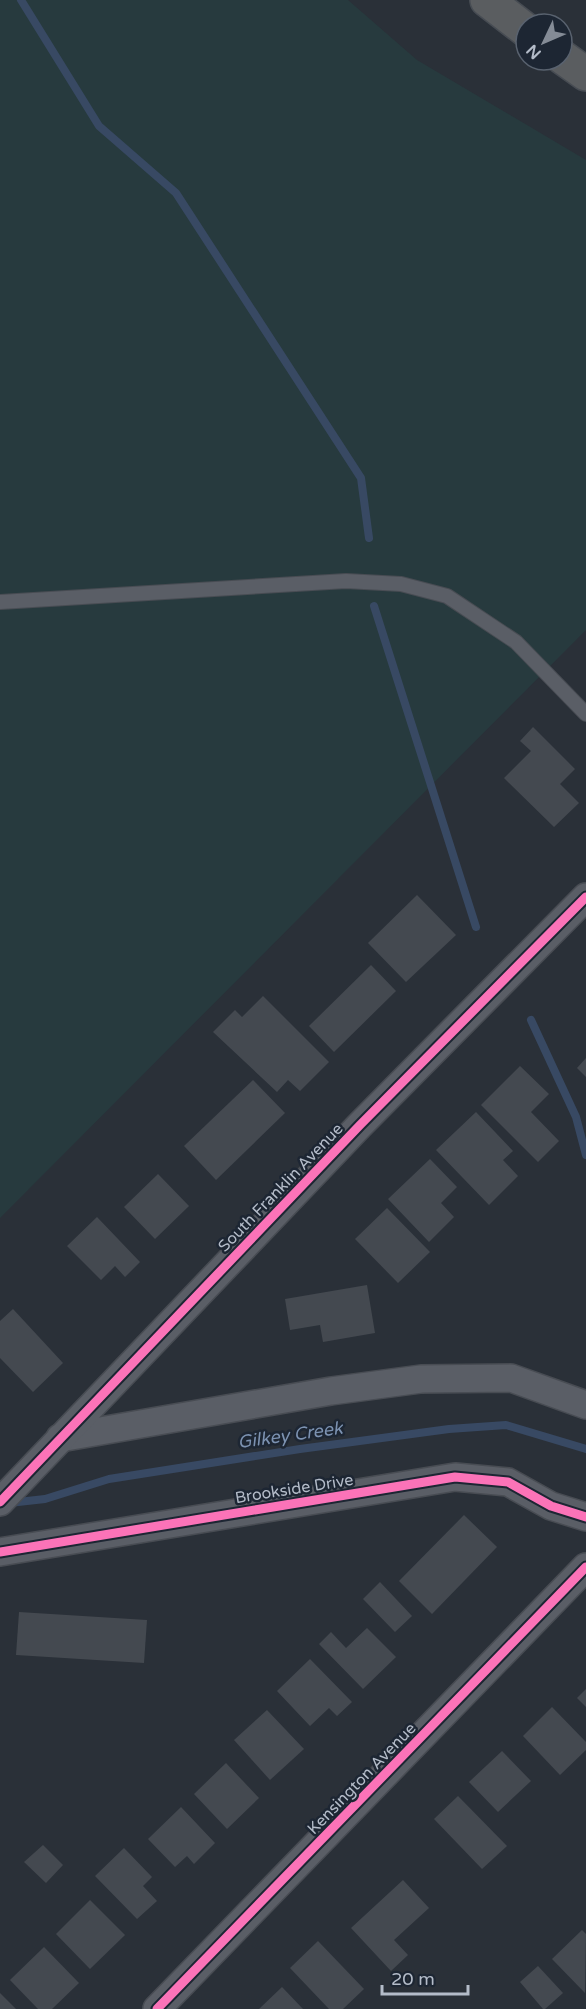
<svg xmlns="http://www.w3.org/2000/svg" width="586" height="2009" font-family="'Varela Round',sans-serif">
  <rect width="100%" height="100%" fill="#2a3038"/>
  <polygon fill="#273a3e" points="0,0 348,0 417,60 586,160 586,630 0,1218"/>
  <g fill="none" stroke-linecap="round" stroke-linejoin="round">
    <g stroke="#384963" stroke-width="8">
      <polyline points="21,0 99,126 176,193 361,478 369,538"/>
      <polyline points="374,606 476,927"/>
      <polyline points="531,1020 576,1117 586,1155"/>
      <polyline points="9,1503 45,1499 109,1479 300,1449 449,1429 506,1425 586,1449"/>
    </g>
  </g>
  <g fill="#444950">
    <polygon points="533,727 575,769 560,784 579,803 554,827 504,778 531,751 520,741"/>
    <polygon points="417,895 456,935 406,982 368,943"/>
    <polygon points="371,965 396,991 334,1052 309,1026"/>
    <polygon points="263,996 329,1062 300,1091 288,1080 277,1092 213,1032 235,1010 242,1017"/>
    <polygon points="586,1058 586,1077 577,1068"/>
    <polygon points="520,1066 549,1094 531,1112 559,1141 538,1162 481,1105"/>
    <polygon points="253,1080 285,1113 216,1180 184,1146"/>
    <polygon points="476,1112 513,1151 503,1160 518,1176 489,1205 436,1150"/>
    <polygon points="430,1159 457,1187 441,1203 454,1217 429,1242 388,1199"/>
    <polygon points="158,1174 189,1206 155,1239 124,1207"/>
    <polygon points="387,1208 430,1252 398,1283 355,1239"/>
    <polygon points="97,1217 140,1262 125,1277 115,1266 101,1280 67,1246"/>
    <polygon points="367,1285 375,1333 323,1342 320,1325 290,1330 285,1299"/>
    <polygon points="13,1309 63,1363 33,1392 0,1358 0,1321"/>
    <polygon points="464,1515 497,1547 432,1614 399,1581"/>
    <polygon points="380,1582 412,1616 395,1632 363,1599"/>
    <polygon points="19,1612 147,1620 144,1663 16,1655"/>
    <polygon points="367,1628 396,1657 363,1689 319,1644 331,1632 346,1648"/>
    <polygon points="310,1659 352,1702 337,1716 329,1708 310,1726 277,1691"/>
    <polygon points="586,1689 586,1707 577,1698"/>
    <polygon points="552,1707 586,1742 586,1750 560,1775 523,1736"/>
    <polygon points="267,1710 304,1749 270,1780 234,1740"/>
    <polygon points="502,1751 531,1781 498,1812 469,1782"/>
    <polygon points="226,1763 259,1798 227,1829 194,1794"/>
    <polygon points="458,1796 507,1846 482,1869 434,1819"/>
    <polygon points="181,1807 215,1843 194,1864 187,1856 175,1867 148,1839"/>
    <polygon points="43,1845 63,1865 46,1883 24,1862"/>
    <polygon points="124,1848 152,1877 143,1886 157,1901 137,1919 95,1876"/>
    <polygon points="403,1880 429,1908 394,1940 408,1955 391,1971 351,1928"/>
    <polygon points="90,1900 125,1935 90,1969 56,1934"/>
    <polygon points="582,1930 586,1934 585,1993 552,1959"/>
    <polygon points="318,1941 364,1989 343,2009 329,2009 290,1968"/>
    <polygon points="44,1947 79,1983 52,2009 38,2009 10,1980"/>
    <polygon points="538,1966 563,1993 545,2009 543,2009 520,1982"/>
    <polygon points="282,1987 303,2009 259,2009"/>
    <polygon points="0,1993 16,2009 0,2009"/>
  </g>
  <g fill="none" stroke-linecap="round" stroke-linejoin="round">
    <defs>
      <polyline id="service" points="0,602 346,581 401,584 447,596 516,642 586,714"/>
      <g id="minor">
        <polyline points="60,1438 331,1391 421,1379 511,1378 586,1405"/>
        <polyline points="0,1502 360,1125 586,897"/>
        <polyline points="0,1552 455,1477 508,1482 551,1506 586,1517"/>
        <polyline points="157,2009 586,1567"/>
      </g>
      <g id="motorway">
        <polyline points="487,0 526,30"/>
        <polyline points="562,57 586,74"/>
      </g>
    </defs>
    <use href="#service" stroke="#484c53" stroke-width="16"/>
    <use href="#minor" stroke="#484c53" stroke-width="30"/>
    <use href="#motorway" stroke="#474c53" stroke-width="36"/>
    <use href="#service" stroke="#5a5e66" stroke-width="14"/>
    <use href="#minor" stroke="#5a5e66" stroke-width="27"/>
    <use href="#motorway" stroke="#5a5d60" stroke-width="33"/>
    <defs>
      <g id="cycleway">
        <polyline points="0,1502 360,1125 586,897"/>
        <polyline points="0,1552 455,1477 508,1482 551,1506 586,1517"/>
        <polyline points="157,2009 586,1567"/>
      </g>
    </defs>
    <use href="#cycleway" stroke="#1d2633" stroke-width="13"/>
    <use href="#cycleway" stroke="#fb73b8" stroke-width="9"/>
  </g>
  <g text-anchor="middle" stroke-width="5" stroke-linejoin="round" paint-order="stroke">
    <g font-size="16" fill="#b4bcc9" stroke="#1d2633">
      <text transform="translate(280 1187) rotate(-46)" y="6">South Franklin Avenue</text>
      <text transform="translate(294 1488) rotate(-9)" y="6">Brookside Drive</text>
      <text transform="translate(361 1778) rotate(-46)" y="6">Kensington Avenue</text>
    </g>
    <g font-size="18" font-style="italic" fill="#7c92b1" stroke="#1d2633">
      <text transform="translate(290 1435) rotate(-8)" y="6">Gilkey Creek</text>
    </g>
  </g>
  <g transform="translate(544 42) rotate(226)"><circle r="28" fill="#1d2633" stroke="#59626f" stroke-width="1.5"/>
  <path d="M0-4.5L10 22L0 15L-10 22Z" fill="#848b96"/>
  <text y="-9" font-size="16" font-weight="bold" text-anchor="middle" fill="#b4bcc9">N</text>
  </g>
  <path d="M382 1985v9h86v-9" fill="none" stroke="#b4bcc9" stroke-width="3"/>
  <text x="391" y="1985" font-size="18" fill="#b4bcc9" stroke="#1d2633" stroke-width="4.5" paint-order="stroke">20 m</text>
</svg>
